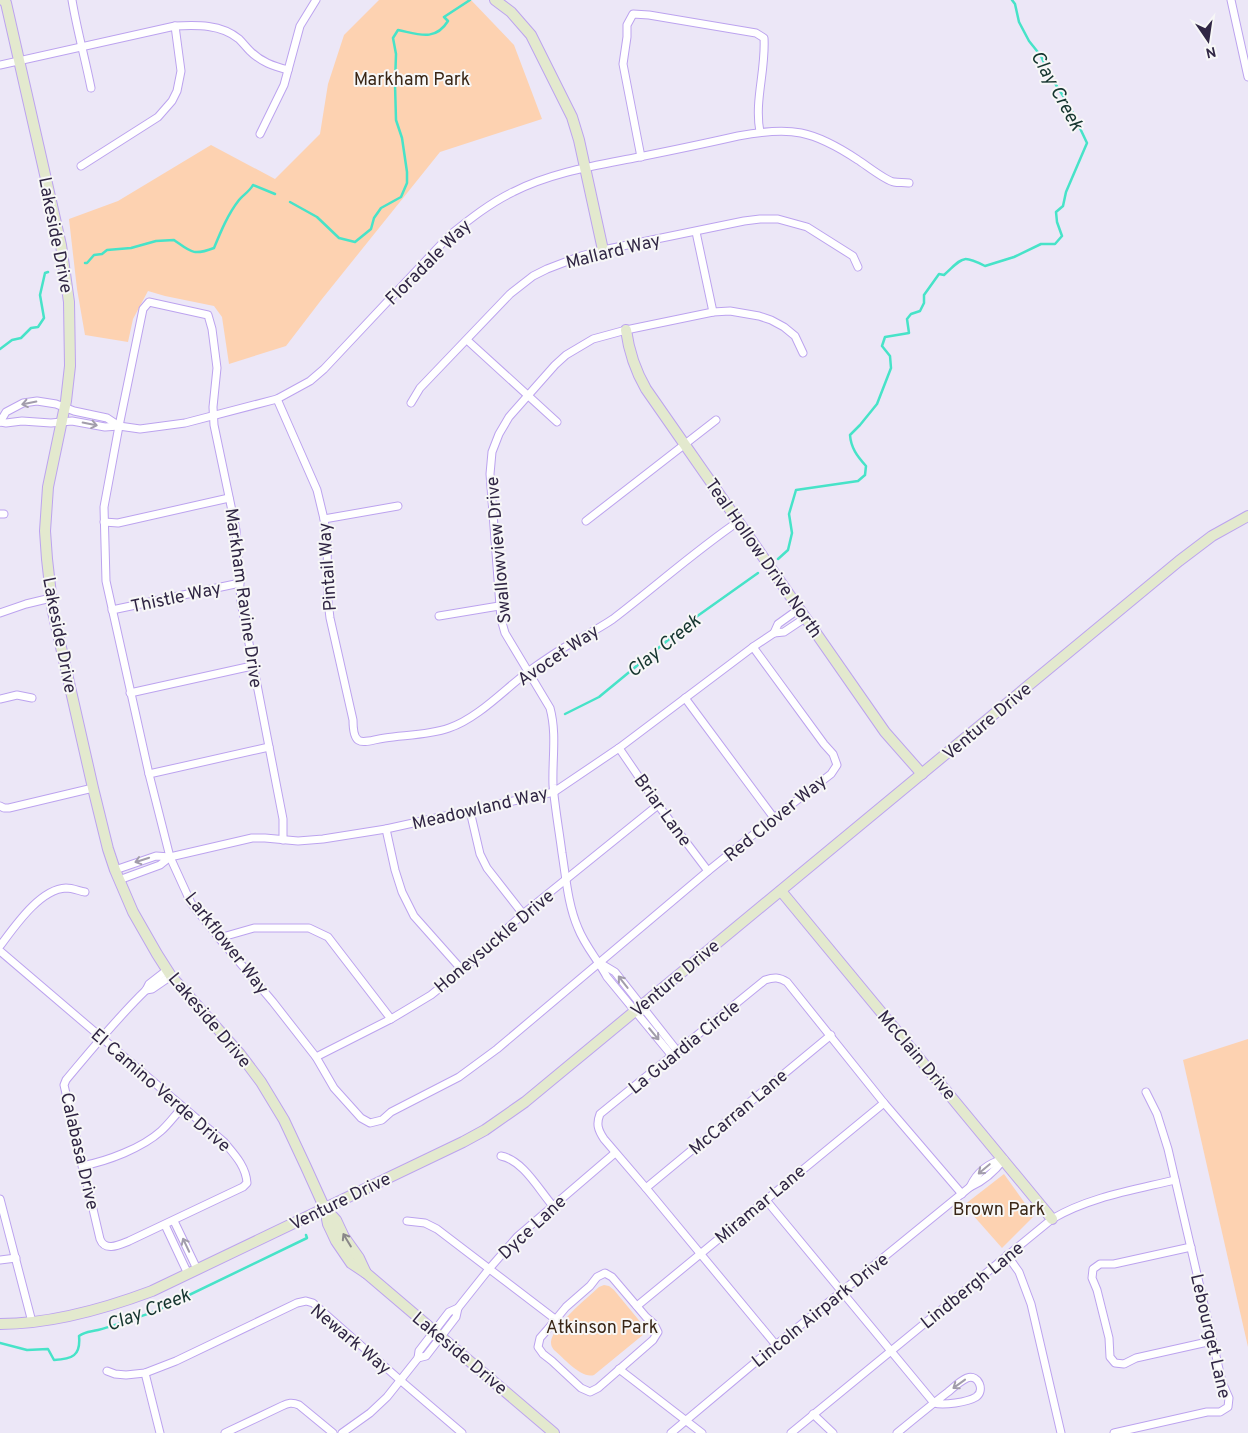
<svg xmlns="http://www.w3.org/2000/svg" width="1248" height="1433" font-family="Overpass,sans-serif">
  <rect width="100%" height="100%" fill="#ece7f7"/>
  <g fill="#fdd2b1">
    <polygon points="379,0 471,0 514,45 542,119 440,152 322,299 286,346 229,364 222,317 214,306 165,296 148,291 133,319 128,342 85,335 77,289 69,219 118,201 211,145 275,179 320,134 328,84 344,35"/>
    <polygon points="1248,1039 1248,1347 1183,1060"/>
    <polygon points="1004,1174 1034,1216 1002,1248 964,1205"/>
    <path d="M604,1285L609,1286L614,1290L642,1324L644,1334L594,1375C581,1379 564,1358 554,1350C552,1347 551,1346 551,1342C552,1327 587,1298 599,1287Z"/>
  </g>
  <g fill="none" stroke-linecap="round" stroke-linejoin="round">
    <g stroke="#47e3c8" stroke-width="2.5">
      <path d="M290,202L317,217L339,238L355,242L371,229L374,218L381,208L401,197L407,183V172L402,138L396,120L395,84L396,54L393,38L398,30C418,34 435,42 448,21L444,17L470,0"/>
      <path d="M85,263H87L94,255L102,254L107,250L131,248L156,241L174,240C191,252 193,256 214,248C221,231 228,214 239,200C243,195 249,192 253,185L275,194"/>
      <polyline points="0,349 12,340 21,338 31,328 38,327 44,318 40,295 45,273 48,272"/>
      <path d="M778,559L788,550L792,533L789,514L796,490L858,481L865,475L866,466C857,456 851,448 850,435L860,425L877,404L891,368L890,356L882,346L885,337L909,333L907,319L911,314L920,311L924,303V295L939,274L944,275C963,258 961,254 985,266L1014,257L1041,244H1055L1062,236L1057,222L1056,212L1063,206L1066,192L1087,143L1069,105L1049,74L1041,56L1029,41L1019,22L1015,4L1012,0"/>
      <polyline points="565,714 599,697 696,617 758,573"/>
      <path d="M0,1343L27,1350L48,1349L54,1360C72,1359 81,1356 79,1336C86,1331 90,1332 98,1330C117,1325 136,1318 156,1311L307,1238L306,1235"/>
    </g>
    <defs>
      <g id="street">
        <path d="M72,0C77,30 85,58 91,88"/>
        <polyline points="1231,0 1248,77"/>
        <path d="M0,65L175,26C197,25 221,24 239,39C243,43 246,47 250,51C261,62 273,66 288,70"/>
        <polyline points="260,134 284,85 300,26 316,0"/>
        <path d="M641,157L623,64L627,37V25L633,14L649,15L756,33L764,38C766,70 754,101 760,132"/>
        <polyline points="81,166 158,117 172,101 177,91 181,71 175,26"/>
        <polyline points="696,232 713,312"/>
        <polyline points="467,340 557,422"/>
        <path d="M277,399L317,490L324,519L327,542L328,601L330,618L353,720C353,750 364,741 385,738C406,735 429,735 449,728C477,719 505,689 529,671C542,662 556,652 570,644C584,636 600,628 613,619C655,587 695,551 739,521"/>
        <polyline points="411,403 420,388 510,294 533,276 547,269 581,256 603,250 744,221 760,219 778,219 807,227 853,256 858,267"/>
        <path d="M0,422L6,423L22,421L51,423L72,421L105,427L119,426L140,429L185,423L277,399L310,381L324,369L450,235C470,219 490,203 513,192C550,173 593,166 634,158C669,151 703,144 738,136C791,126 813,130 858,160C866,165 886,181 894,182C899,183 904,182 909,183"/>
        <polyline points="0,422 6,412 23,403 37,401 56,404 74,411 107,418 119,426"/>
        <polyline points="0,514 4,514"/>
        <polyline points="324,519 398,506"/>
        <polyline points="586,521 716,420"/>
        <polyline points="104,522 118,523 229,498"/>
        <polyline points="112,610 240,583"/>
        <polyline points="0,613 26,604 51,598"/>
        <polyline points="439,616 499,606"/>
        <polyline points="774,633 778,624 799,609"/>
        <polyline points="130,693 252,666"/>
        <polyline points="685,698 774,818"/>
        <polyline points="0,699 17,695 32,698"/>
        <polyline points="619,748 658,805 708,871"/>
        <polyline points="149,774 269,747"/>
        <polyline points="0,806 4,808 9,808 93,788"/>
        <polyline points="470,811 480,854 487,868 523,914"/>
        <polyline points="386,829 395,870 402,892 414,916 462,970"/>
        <polyline points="283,840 283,819 241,602 236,530 214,425 213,407 217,368 212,329 208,315 149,302 143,309 119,426 104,507 106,581 149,774 170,857 191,903 219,938 273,1002 316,1057 334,1088 361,1118 370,1123 382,1120 391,1112 459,1077 497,1049 708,871 774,818 831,774 837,765 833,754 824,744 753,647"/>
        <polyline points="115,870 156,856 170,857 252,838 265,838 298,841 323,839 386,829 554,792 619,748 753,647 774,633 784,632 805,618"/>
        <polyline points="119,880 160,865 170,857"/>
        <polyline points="219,938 254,928 309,928 328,937 391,1019"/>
        <path d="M0,946C15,926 40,889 66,888C73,888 79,891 85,892"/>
        <path d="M0,951L224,1142C234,1154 246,1166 247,1183L243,1187L129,1241C119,1245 105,1252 100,1239L64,1085L66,1080C92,1049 117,1018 146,990L149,984L167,970"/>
        <polyline points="600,963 615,972 678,1052"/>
        <polyline points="146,990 152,989 171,976"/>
        <polyline points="316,1057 391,1019 431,995 462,970 523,914 658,805"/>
        <path d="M673,1057L607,977C598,960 585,946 578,928C568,905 566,878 562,853C559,830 555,808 553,785C552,759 557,734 550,708L505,633L501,619L490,474L492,452L499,434L509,417L555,365L566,355L593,339L626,330L713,312L730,311L759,316L771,320L784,327L795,336L803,353"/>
        <path d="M501,1156C523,1160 539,1190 553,1206"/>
        <path d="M82,1166C108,1161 142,1148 161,1131C169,1124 175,1115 182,1108"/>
        <path d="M970,1187C977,1172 988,1163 1004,1159"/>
        <polyline points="646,1188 831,1035"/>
        <polyline points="0,1199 32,1322"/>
        <polyline points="766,1200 934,1403"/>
        <polyline points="174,1221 197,1269"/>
        <polyline points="407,1221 425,1223 437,1229 555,1319"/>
        <polyline points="165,1225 188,1274"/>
        <polyline points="1191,1247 1114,1264 1100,1264 1093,1269 1092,1278 1097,1290 1109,1338 1110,1357 1115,1363 1124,1364 1136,1358 1212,1341"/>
        <polyline points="1007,1255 1019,1272 1031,1304 1061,1433"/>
        <polyline points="0,1260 16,1258"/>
        <polygon points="605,1273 612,1277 646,1317 654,1324 658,1332 653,1340 598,1388 590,1392 581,1388 552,1361 543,1354 538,1347 540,1338 547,1330 566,1307 590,1286 597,1277"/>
        <polyline points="637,1306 884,1103"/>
        <path d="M776,1345L646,1188L604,1139C598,1130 596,1124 600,1114L765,980C774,977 779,977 787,982L884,1103L962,1194"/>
        <polyline points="418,1358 426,1356 456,1317 458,1308"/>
        <polyline points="619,1369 702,1433"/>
        <polyline points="107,1371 115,1374 126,1375 145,1373 176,1361 297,1303 306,1301 313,1303 400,1380 462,1433"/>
        <polyline points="145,1373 160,1433"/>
        <polyline points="813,1414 833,1433"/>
        <path d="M225,1433L282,1406C288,1403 292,1402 299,1405L333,1433"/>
        <polyline points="342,1433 370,1413 387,1397 418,1358 419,1351 449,1312 458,1308 489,1269 517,1237 615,1153"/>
        <path d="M671,1433L776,1345L970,1187C984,1181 995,1171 1004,1159"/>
        <path d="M791,1433L1052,1219C1089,1197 1134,1190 1175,1180"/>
        <path d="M897,1433C914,1419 931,1405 948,1392C954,1387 960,1381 967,1378C979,1374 985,1391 976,1397C968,1402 943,1406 934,1403"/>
        <polyline points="1114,1433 1207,1412 1220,1412 1228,1407 1229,1398 1222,1382 1168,1149 1157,1114 1146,1092"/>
      </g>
      <g id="secondary">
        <polyline points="3,0 6,3 61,245 69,302 70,366 66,401 48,487 45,531 47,559 53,612 93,788 108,849 115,870 133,912 157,954 171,976 240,1054 261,1082 284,1120 306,1167 325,1209 328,1224 336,1241 351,1263 366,1273 554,1433"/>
        <polyline points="495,0 511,12 531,35 572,117 579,140 603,250"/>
        <path d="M626,330C629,352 635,370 646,389L885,732L922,774"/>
        <polyline points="781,891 1052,1219"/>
        <polyline points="326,1209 336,1220 344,1237 359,1258 366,1273"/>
        <path d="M0,1324C52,1324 104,1309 152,1291L463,1142L485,1130L525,1102L1179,561L1212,536L1248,516"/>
      </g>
    </defs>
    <use href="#street" stroke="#bca3ef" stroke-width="9"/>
    <use href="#secondary" stroke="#bca3ef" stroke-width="12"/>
    <use href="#street" stroke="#fff" stroke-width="7"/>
    <use href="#secondary" stroke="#e3e9ce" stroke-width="10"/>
  </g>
  <defs><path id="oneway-shaft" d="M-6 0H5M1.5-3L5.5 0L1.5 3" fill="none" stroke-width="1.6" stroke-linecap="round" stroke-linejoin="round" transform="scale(1.25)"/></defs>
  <g stroke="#a29dab">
    <use href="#oneway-shaft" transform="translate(29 403) rotate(169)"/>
    <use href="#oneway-shaft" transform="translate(90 424) rotate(11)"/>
    <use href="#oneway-shaft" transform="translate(142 860) rotate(162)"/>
    <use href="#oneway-shaft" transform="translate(623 982) rotate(-128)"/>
    <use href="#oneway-shaft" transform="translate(654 1034) rotate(50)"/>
    <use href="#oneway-shaft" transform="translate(984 1169) rotate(140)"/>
    <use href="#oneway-shaft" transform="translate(186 1245) rotate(-115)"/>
    <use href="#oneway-shaft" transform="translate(959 1384) rotate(144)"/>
  </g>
  <use stroke="#8a8889" href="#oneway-shaft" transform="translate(347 1240) rotate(-121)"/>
  <g text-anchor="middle" stroke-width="4" stroke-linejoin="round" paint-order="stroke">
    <g font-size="18" fill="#392616" stroke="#f7f7f7">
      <text x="412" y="85">Markham Park</text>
      <text x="999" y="1215">Brown Park</text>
      <text x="602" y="1333">Atkinson Park</text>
    </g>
    <g font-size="18" fill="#302644" stroke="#f7f7f7">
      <text transform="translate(56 235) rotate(79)" y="6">Lakeside Drive</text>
      <text transform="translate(613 251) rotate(-14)" y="6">Mallard Way</text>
      <text transform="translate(428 262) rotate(-45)" y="6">Floradale Way</text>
      <text transform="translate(498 550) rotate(-95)" y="6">Swallowview Drive</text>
      <text transform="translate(764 558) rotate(55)" y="6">Teal Hollow Drive North</text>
      <text transform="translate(327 567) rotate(-94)" y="6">Pintail Way</text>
      <text transform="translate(176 597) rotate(-12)" y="6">Thistle Way</text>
      <text transform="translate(244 598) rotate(82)" y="6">Markham Ravine Drive</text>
      <text transform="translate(60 635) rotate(79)" y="6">Lakeside Drive</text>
      <text transform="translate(558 655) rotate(-34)" y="6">Avocet Way</text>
      <text transform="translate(987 721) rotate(-40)" y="6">Venture Drive</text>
      <text transform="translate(480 808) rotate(-13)" y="6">Meadowland Way</text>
      <text transform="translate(663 810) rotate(54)" y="6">Briar Lane</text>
      <text transform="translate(775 818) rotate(-39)" y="6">Red Clover Way</text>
      <text transform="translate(494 941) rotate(-40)" y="6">Honeysuckle Drive</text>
      <text transform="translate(227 943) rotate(52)" y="6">Larkflower Way</text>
      <text transform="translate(675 978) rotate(-40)" y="6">Venture Drive</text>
      <text transform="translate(210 1020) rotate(50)" y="6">Lakeside Drive</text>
      <text transform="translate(684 1047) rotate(-39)" y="6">La Guardia Circle</text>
      <text transform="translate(917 1055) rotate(50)" y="6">McClain Drive</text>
      <text transform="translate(161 1090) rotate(41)" y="6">El Camino Verde Drive</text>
      <text transform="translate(738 1112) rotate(-40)" y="6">McCarran Lane</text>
      <text transform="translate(80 1151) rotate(77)" y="6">Calabasa Drive</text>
      <text transform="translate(340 1201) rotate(-26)" y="6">Venture Drive</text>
      <text transform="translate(760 1204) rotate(-40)" y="6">Miramar Lane</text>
      <text transform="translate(532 1227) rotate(-43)" y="6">Dyce Lane</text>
      <text transform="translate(972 1285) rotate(-39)" y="6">Lindbergh Lane</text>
      <text transform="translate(820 1310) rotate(-39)" y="6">Lincoln Airpark Drive</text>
      <text transform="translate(1211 1336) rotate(77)" y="6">Lebourget Lane</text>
      <text transform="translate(351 1339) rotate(40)" y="6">Newark Way</text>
      <text transform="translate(460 1353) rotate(40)" y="6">Lakeside Drive</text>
    </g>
    <g font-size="19" font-style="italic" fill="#15352f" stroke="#f7f7f7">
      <text transform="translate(1058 90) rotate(61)" y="7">Clay Creek</text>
      <text transform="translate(663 645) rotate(-39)" y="7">Clay Creek</text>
      <text transform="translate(148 1309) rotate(-21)" y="7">Clay Creek</text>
    </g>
  </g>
  <g transform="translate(1208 40) rotate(167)" stroke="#f7f7f7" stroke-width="4" paint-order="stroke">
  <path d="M0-4L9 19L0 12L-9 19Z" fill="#302644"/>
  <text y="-8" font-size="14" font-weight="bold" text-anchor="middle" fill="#302644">N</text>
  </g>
</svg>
